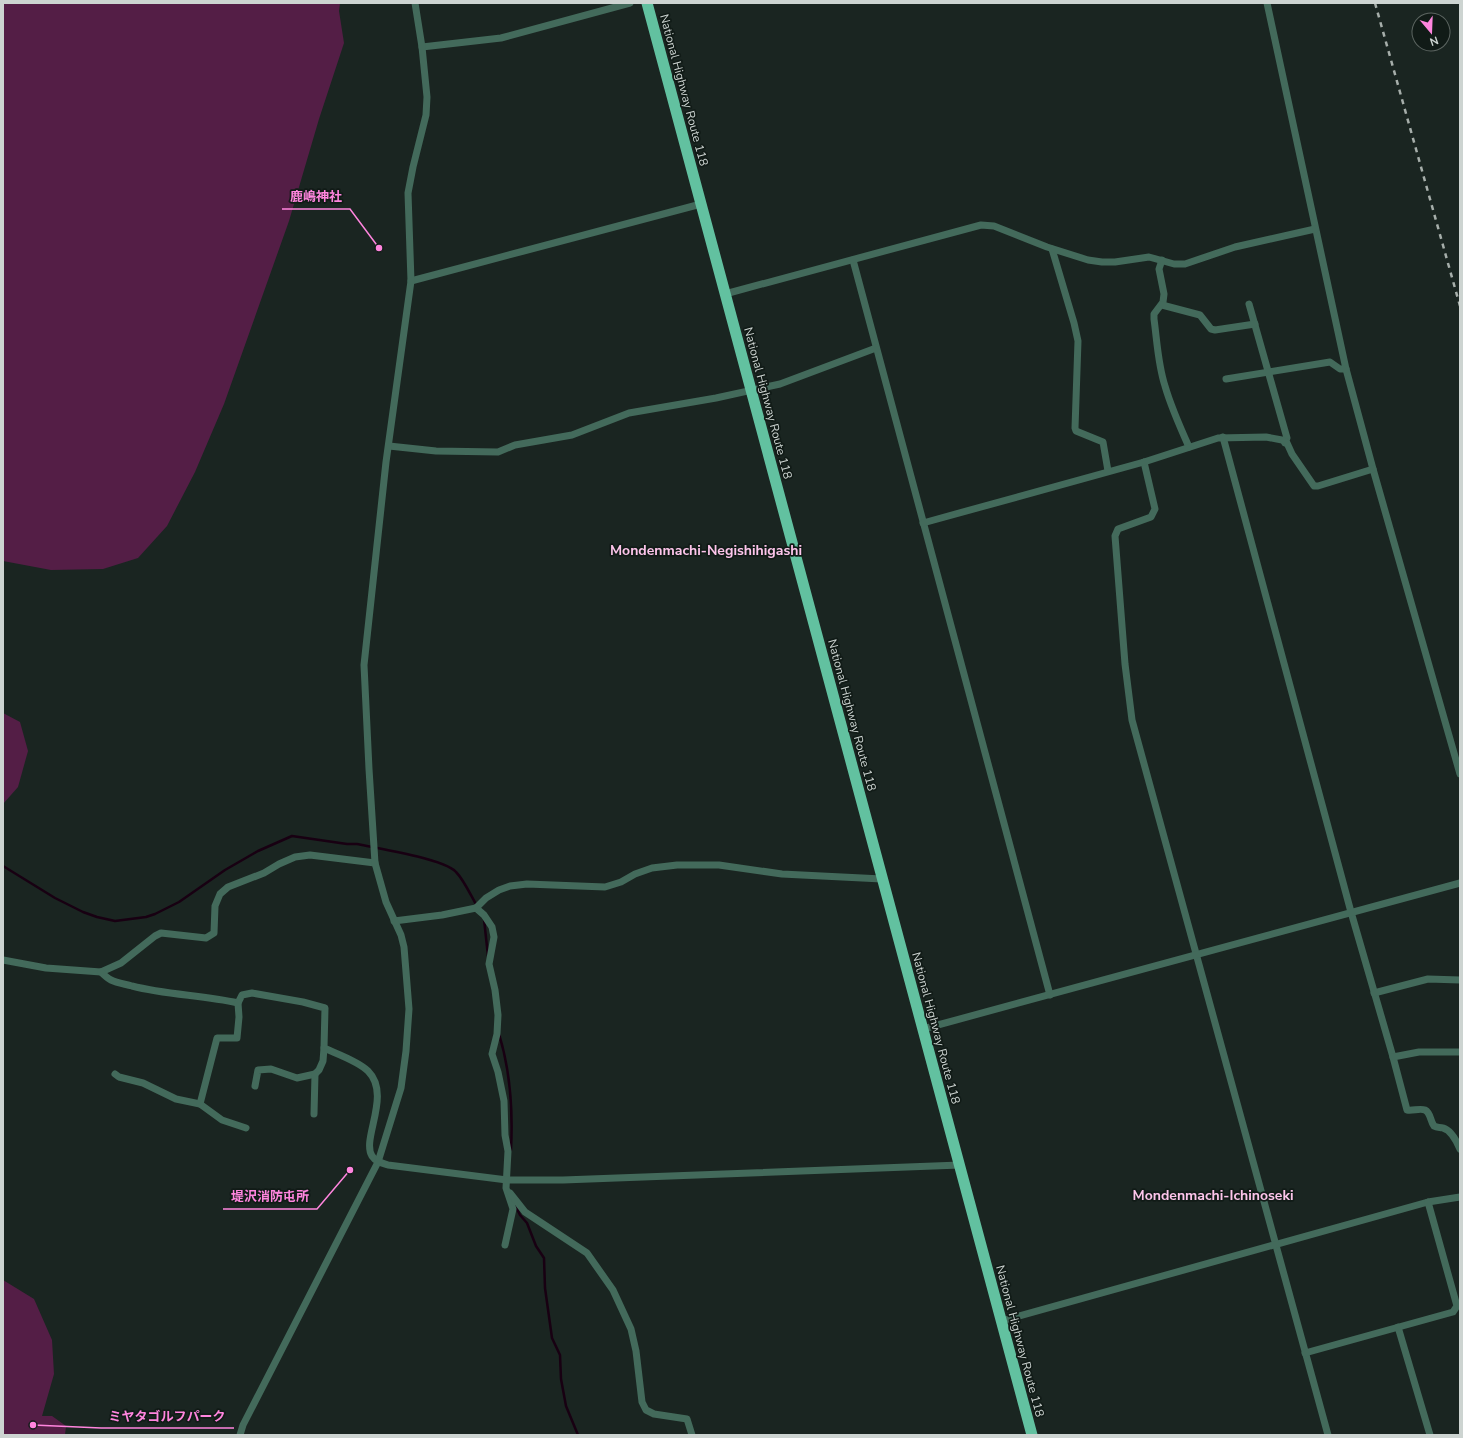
<svg xmlns="http://www.w3.org/2000/svg" width="1463" height="1438" font-family="'Nunito Sans','Noto Sans JP',sans-serif">
  <rect width="100%" height="100%" fill="#1a2521"/>
  <g fill="#541e46">
    <polygon points="3,3 340,3 339,11 344,43 319,119 289,221 224,404 195,472 167,526 138,558 103,569 51,570 3,561"/>
    <polygon points="3,713 20,722 28,751 18,787 3,804"/>
    <polygon points="3,1280 34,1299 52,1340 54,1374 42,1416 52,1416 66,1426 65,1435 3,1435"/>
  </g>
  <g fill="none" stroke-linecap="round" stroke-linejoin="round">
    <g stroke="#180012" stroke-width="2.5">
      <path d="M3,866L55,898L83,912L97,917L115,921L146,917L155,914L179,902L225,870L258,851L292,836L347,844H357C377,848 444,859 456,872C464,880 471,896 477,906"/>
      <polyline points="484,919 488,956"/>
      <path d="M499,1034C510,1070 513,1112 511,1150"/>
      <polyline points="515,1205 520,1215 527,1223 536,1246 544,1258 545,1288 552,1338 560,1355 561,1379 566,1406 578,1435"/>
    </g>
    <g stroke="#436a5b" stroke-width="7">
      <polyline points="1267,3 1346,369 1373,469 1460,774"/>
      <polyline points="422,47 501,38 630,3"/>
      <polyline points="1052,249 1074,323 1078,341 1075,428 1076,431 1103,442 1108,471"/>
      <polyline points="853,260 1050,995"/>
      <path d="M1162,260L1159,269L1164,294L1163,302L1154,314V319C1157,341 1158,365 1165,386C1171,407 1180,427 1189,447"/>
      <polyline points="411,281 701,204"/>
      <polyline points="725,294 981,225 994,226 1047,247 1088,260 1102,262 1115,262 1149,257 1174,264 1185,264 1235,247 1315,229"/>
      <polyline points="1249,304 1287,438 1285,443"/>
      <polyline points="1162,305 1200,315 1211,329 1215,330 1255,324"/>
      <polyline points="1226,379 1330,362 1340,369 1346,369"/>
      <path d="M1223,437L1351,912L1393,1057L1407,1110C1413,1111 1420,1108 1425,1110C1431,1113 1430,1121 1434,1126C1437,1128 1440,1127 1443,1128C1451,1130 1457,1142 1460,1149"/>
      <polyline points="389,446 436,451 498,452 515,445 572,435 629,413 716,398 780,384 876,348"/>
      <polyline points="1144,462 1155,509 1151,517 1118,529 1115,536 1125,664 1132,720 1328,1435"/>
      <polyline points="923,523 1144,462 1218,438 1266,437 1282,440 1287,443 1292,454 1314,486 1318,486 1373,469"/>
      <polyline points="476,908 484,915 492,927 494,937 489,964 495,990 498,1015 497,1034 492,1054 498,1072 504,1101 505,1135 508,1151 506,1188 513,1209 505,1245"/>
      <polyline points="394,921 442,915 476,908 486,898 499,890 510,886 527,884 605,887 621,882 635,874 652,868 677,865 719,865 782,874 882,879"/>
      <polyline points="3,960 46,968 101,972 121,963 155,936 161,933 206,938 214,933 215,906 220,894 228,887 264,873 279,864 295,857 310,855 375,863"/>
      <path d="M101,972C104,975 107,978 111,980C117,983 125,984 132,986C167,995 203,995 238,1003L242,995L252,993L303,1002L325,1008L324,1048C337,1054 358,1061 368,1071C392,1095 361,1139 372,1156C376,1162 382,1163 388,1165L507,1180H563L960,1165"/>
      <polyline points="1374,993 1428,979 1460,980"/>
      <polyline points="923,1029 1460,883"/>
      <polyline points="1393,1057 1419,1052 1460,1052"/>
      <polyline points="115,1074 119,1077 143,1083 176,1099 200,1104 222,1120 246,1128"/>
      <polyline points="255,1086 258,1070 271,1069 297,1078 315,1074 319,1070 323,1061 324,1048"/>
      <polyline points="200,1104 217,1038 237,1038 239,1017 238,1003"/>
      <polyline points="314,1114 315,1074"/>
      <polyline points="510,1193 525,1212 587,1253 613,1290 631,1329 636,1351 642,1402 646,1410 654,1414 687,1419 692,1435"/>
      <polyline points="1001,1321 1428,1202 1460,1197"/>
      <polyline points="1398,1327 1430,1435"/>
      <polyline points="1305,1353 1453,1312 1457,1306 1428,1202"/>
      <polyline points="240,1435 243,1425 378,1162 401,1088 406,1051 409,1009 404,947 401,935 386,902 375,863 369,769 364,665 386,462 411,281 408,193 413,167 426,115 427,97 422,47 415,3"/>
    </g>
    <polyline stroke="#62c1a0" stroke-width="11" points="647,3 1032,1435"/>
    <polyline stroke="#a6aeaa" stroke-width="2.5" stroke-dasharray="5 5" stroke-linecap="butt" points="1375,3 1460,306"/>
  </g>
  <g text-anchor="middle" stroke-width="3.5" stroke-linejoin="round" paint-order="stroke">
    <g font-size="12" fill="#cdd4d1" stroke="#111b17">
      <text transform="translate(684 90) rotate(75)" y="4">National Highway Route 118</text>
      <text transform="translate(768 403) rotate(75)" y="4">National Highway Route 118</text>
      <text transform="translate(852 715) rotate(75)" y="4">National Highway Route 118</text>
      <text transform="translate(936 1028) rotate(75)" y="4">National Highway Route 118</text>
      <text transform="translate(1020 1341) rotate(75)" y="4">National Highway Route 118</text>
    </g>
    <g font-size="14" font-weight="bold" fill="#fdc5eb" stroke="#111b17">
      <text x="706" y="555">Mondenmachi-Negishihigashi</text>
      <text x="1213" y="1200">Mondenmachi-Ichinoseki</text>
    </g>
  </g>
  <path fill="none" stroke="#ff85de" stroke-width="1.5" d="M379 248L350 209H282M350 1170L317 1209H223M33 1425L101 1428H234"/>
  <g fill="#ff85de" stroke="#111b17" stroke-width="1.5">
    <circle cx="379" cy="248" r="4"/>
    <circle cx="350" cy="1170" r="4"/>
    <circle cx="33" cy="1425" r="4"/>
  </g>
  <g font-size="13" text-anchor="middle" font-weight="bold" fill="#ff85de" stroke="#111b17" stroke-width="3.5" stroke-linejoin="round" paint-order="stroke">
    <text x="316" y="201">鹿嶋神社</text>
    <text x="270" y="1201">堤沢消防屯所</text>
    <text x="167" y="1421">ミヤタゴルフパーク</text>
  </g>
  <rect width="1463" height="1438" fill="none" stroke="#cdd4d1" stroke-width="8"/>
  <g transform="translate(1431 32) rotate(161)"><circle r="19" fill="#111b17" stroke="#5c6561"/>
  <path d="M0-3L7 15L0 10L-7 15Z" fill="#ff85de"/>
  <text y="-6" font-size="11" font-weight="bold" text-anchor="middle" fill="#cdd4d1">N</text>
  </g>
</svg>
